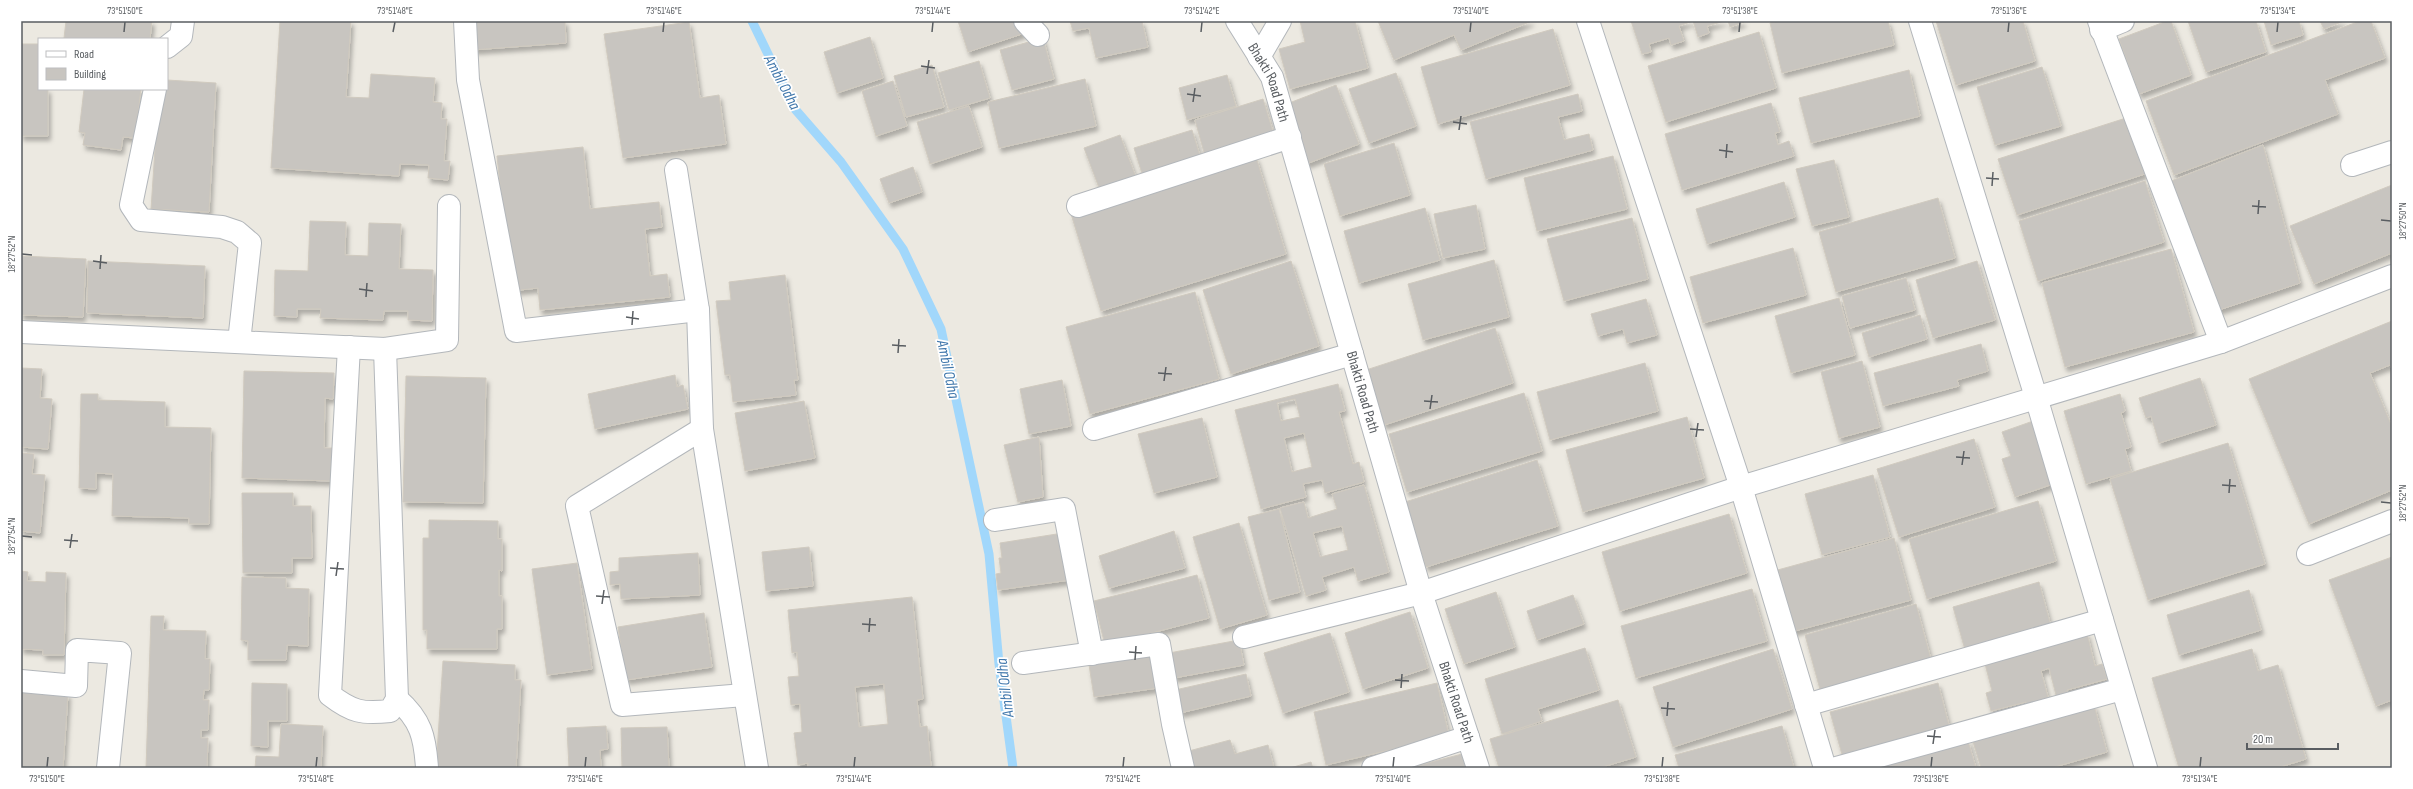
<svg xmlns="http://www.w3.org/2000/svg" width="2413" height="789" font-family="'Sofia Sans Condensed',sans-serif">
  <defs>
    <filter id="shadow"><feDropShadow dx="2.5" dy="4.5" stdDeviation="2" flood-color="#0004"/></filter>
  </defs>
  <rect width="100%" height="100%" fill="#ece9e1"/>
  <g fill="none" stroke-linecap="round" stroke-linejoin="round">
    <polyline stroke="#a1d7fb" stroke-width="9" points="752,21 794,108 841,162 903,249 941,329 989,554 999,664 1013,768"/>
  </g>
  <g fill="#c8c5c0" stroke="#d0cabf" fill-rule="evenodd" filter="url(#shadow)">
    <polygon points="66,21 152,21 150,39 70,39 64,38"/>
    <polygon points="280,21 351,21 346,97 369,98 371,74 435,78 433,102 442,103 441,119 447,119 444,161 450,161 448,180 428,178 429,165 400,164 399,176 271,168"/>
    <polygon points="469,21 565,21 566,43 472,50"/>
    <polygon points="958,21 1015,21 1025,33 968,52"/>
    <polygon points="1070,21 1142,21 1148,47 1096,58 1089,28 1073,31"/>
    <polygon points="1300,21 1355,21 1368,68 1290,89 1279,49 1305,42"/>
    <polygon points="1378,21 1532,21 1461,50 1454,35 1394,60"/>
    <polygon points="1631,21 1725,21 1707,26 1709,33 1698,37 1693,21 1679,26 1684,41 1671,45 1669,38 1649,44 1651,52 1642,54"/>
    <polygon points="1728,21 1743,21 1744,22 1730,27"/>
    <polygon points="1779,21 1888,21 1894,45 1782,73 1770,23"/>
    <polygon points="1936,21 2023,21 2035,61 1956,85"/>
    <polygon points="2167,21 2171,21 2191,75 2139,94 2119,39"/>
    <polygon points="2188,21 2256,21 2266,52 2206,72"/>
    <polygon points="2264,21 2299,21 2303,35 2271,45"/>
    <polygon points="2320,21 2344,21 2324,29"/>
    <polygon points="2360,21 2371,21 2385,58 2325,80 2338,114 2174,175 2146,101"/>
    <polygon points="689,22 700,98 719,95 726,144 623,158 604,34"/>
    <polygon points="1553,29 1570,85 1438,124 1421,67"/>
    <polygon points="1759,32 1776,88 1666,122 1648,66"/>
    <polygon points="870,37 883,78 837,93 824,52"/>
    <polygon points="1043,38 1054,79 1012,90 1000,50"/>
    <polygon points="21,44 39,44 39,89 48,89 48,136 21,136"/>
    <polygon points="979,61 990,98 949,110 938,73"/>
    <polygon points="932,65 944,107 906,117 894,76"/>
    <polygon points="2042,67 2061,126 1995,145 1977,87"/>
    <polygon points="1909,70 1920,116 1811,143 1799,98"/>
    <polygon points="1396,73 1416,126 1369,143 1349,89"/>
    <polygon points="1227,75 1236,106 1187,120 1179,88"/>
    <polygon points="1085,79 1096,126 999,148 988,102"/>
    <polygon points="167,80 216,83 209,212 151,209 159,89 167,89"/>
    <polygon points="893,81 907,126 876,136 862,91"/>
    <polygon points="1336,85 1359,144 1306,164 1284,105"/>
    <polygon points="84,89 141,89 135,138 123,137 121,150 83,145 85,133 79,132"/>
    <polygon points="1578,94 1582,111 1558,117 1564,140 1589,134 1593,150 1486,179 1470,122"/>
    <polygon points="1263,99 1274,135 1205,156 1195,120"/>
    <polygon points="1771,103 1780,132 1775,133 1778,145 1789,141 1794,156 1682,190 1665,134"/>
    <polygon points="969,106 982,147 930,164 917,122"/>
    <polygon points="2126,118 2145,174 2017,215 1998,159"/>
    <polygon points="1192,130 1202,162 1144,180 1134,148"/>
    <polygon points="1120,135 1137,180 1101,193 1084,148"/>
    <polygon points="1394,143 1410,195 1340,216 1324,164"/>
    <polygon points="2263,145 2300,283 2213,312 2166,183"/>
    <polygon points="583,147 590,209 659,202 662,227 645,229 650,276 667,274 670,297 540,310 538,288 511,291 497,156"/>
    <polygon points="1613,156 1627,209 1537,231 1524,178"/>
    <polygon points="1256,157 1286,254 1101,311 1071,214"/>
    <polygon points="1834,160 1849,217 1812,226 1796,169"/>
    <polygon points="913,167 922,192 889,203 880,179"/>
    <polygon points="2145,181 2164,242 2038,281 2019,221"/>
    <polygon points="1784,182 1795,217 1707,244 1696,209"/>
    <polygon points="2392,185 2392,253 2314,284 2290,226"/>
    <polygon points="1938,198 1955,258 1836,292 1819,232"/>
    <polygon points="1476,205 1485,249 1443,258 1434,214"/>
    <polygon points="1425,208 1440,260 1359,283 1344,231"/>
    <polygon points="1632,218 1648,279 1564,301 1547,239"/>
    <polygon points="310,221 346,222 345,255 368,256 369,223 401,224 399,269 433,270 432,321 408,320 408,311 384,311 383,320 320,318 321,309 297,309 297,317 274,316 275,270 308,271"/>
    <polygon points="1793,248 1806,295 1703,323 1690,277"/>
    <polygon points="2171,249 2194,332 2065,367 2042,283"/>
    <polygon points="21,256 86,259 83,317 21,315"/>
    <polygon points="1494,260 1509,317 1423,340 1408,284"/>
    <polygon points="88,261 205,266 203,318 87,313"/>
    <polygon points="1291,261 1319,346 1231,374 1203,290"/>
    <polygon points="1977,261 1995,320 1933,338 1916,280"/>
    <polygon points="785,275 798,380 794,380 796,395 733,402 730,375 725,375 716,301 731,300 729,282"/>
    <polygon points="1906,278 1915,310 1850,328 1842,296"/>
    <polygon points="1195,292 1219,379 1090,414 1066,327"/>
    <polygon points="1839,298 1855,355 1791,373 1775,316"/>
    <polygon points="1646,299 1657,335 1627,343 1623,329 1598,336 1591,314"/>
    <polygon points="1920,315 1927,339 1869,357 1862,333"/>
    <polygon points="2392,321 2392,369 2390,365 2370,373 2392,427 2392,490 2309,524 2249,379"/>
    <polygon points="1495,328 1513,383 1384,425 1366,370"/>
    <polygon points="1981,344 1988,371 1957,380 1959,386 1883,406 1874,373"/>
    <polygon points="1862,361 1880,427 1839,438 1821,372"/>
    <polygon points="1645,363 1658,411 1550,440 1537,392"/>
    <polygon points="21,368 42,369 40,398 52,399 48,449 21,447"/>
    <polygon points="244,371 334,373 333,399 325,398 324,448 332,448 331,481 242,478"/>
    <polygon points="675,375 677,387 683,385 688,409 595,429 588,394"/>
    <polygon points="406,376 486,378 483,503 403,502"/>
    <polygon points="2200,378 2216,425 2159,443 2151,416 2146,418 2139,398"/>
    <polygon points="1062,380 1071,426 1029,434 1020,389"/>
    <path d="M1338,384L1345,411L1339,412L1353,464L1359,462L1364,482L1325,493L1322,480L1303,484L1306,497L1261,509L1235,410ZM1295,399L1300,417L1281,421L1277,403ZM1304,433L1312,467L1292,472L1284,438Z"/>
    <polygon points="1524,393 1542,451 1407,492 1389,434"/>
    <polygon points="81,394 98,394 98,400 165,402 165,427 211,428 209,524 189,524 189,518 112,516 113,474 96,473 96,489 79,488"/>
    <polygon points="2120,394 2125,411 2121,413 2131,447 2125,449 2131,471 2086,484 2064,411"/>
    <polygon points="804,401 815,458 745,471 735,413"/>
    <polygon points="1687,417 1704,478 1583,512 1566,450"/>
    <polygon points="1202,418 1217,477 1154,493 1138,434"/>
    <polygon points="2036,420 2053,484 2015,497 2002,459 2011,456 2002,432"/>
    <polygon points="1039,437 1043,497 1018,502 1004,445"/>
    <polygon points="1974,439 1995,507 1899,537 1877,469"/>
    <polygon points="2228,443 2265,564 2148,600 2110,479"/>
    <polygon points="21,453 34,454 32,474 45,475 40,533 21,531"/>
    <polygon points="1537,460 1558,526 1426,567 1405,502"/>
    <polygon points="1873,475 1890,537 1822,555 1805,494"/>
    <path d="M1364,485L1389,572L1358,581L1354,567L1322,577L1326,590L1306,596L1280,508L1304,502L1308,518L1337,509L1332,494ZM1342,526L1348,550L1320,557L1313,533Z"/>
    <polygon points="242,493 293,493 293,506 311,506 312,558 292,558 292,573 243,573"/>
    <polygon points="2038,501 2056,561 1927,599 1909,539"/>
    <polygon points="1279,509 1300,592 1269,600 1248,517"/>
    <polygon points="1729,514 1747,573 1620,611 1602,552"/>
    <polygon points="429,520 498,521 498,539 502,539 502,571 499,570 499,596 502,596 502,629 497,629 497,649 427,649 427,630 423,630 423,538 429,538"/>
    <polygon points="1239,523 1267,615 1220,629 1193,537"/>
    <polygon points="1174,531 1185,568 1109,588 1099,556"/>
    <polygon points="1063,533 1070,580 998,590 996,574 1001,573 999,558 1002,558 1000,543"/>
    <polygon points="1894,538 1911,600 1791,632 1774,571"/>
    <polygon points="809,547 813,586 766,591 762,552"/>
    <polygon points="698,553 700,595 621,599 620,584 610,585 610,572 619,571 619,558"/>
    <polygon points="2392,557 2392,700 2376,706 2329,580"/>
    <polygon points="577,563 592,669 547,675 532,569"/>
    <polygon points="21,571 28,572 27,581 46,582 46,572 66,573 64,655 43,655 43,650 21,649"/>
    <polygon points="1197,575 1209,618 1105,645 1094,601"/>
    <polygon points="242,577 286,578 286,588 309,589 308,646 287,645 286,660 248,660 248,641 241,640"/>
    <polygon points="2039,582 2051,626 1965,650 1953,607"/>
    <polygon points="1752,589 1767,641 1636,678 1621,626"/>
    <polygon points="2249,590 2261,630 2179,655 2167,615"/>
    <polygon points="1496,592 1515,647 1464,664 1445,609"/>
    <polygon points="1573,595 1584,624 1537,640 1527,611"/>
    <path d="M912,597L923,699L917,700L920,727L927,726L931,766L808,768V763L798,765L794,733L802,732L800,704L791,705L788,677L799,676L797,652L792,653L788,610ZM884,684L888,724L859,727L855,687Z"/>
    <polygon points="1916,604 1932,663 1821,693 1805,635"/>
    <polygon points="1410,612 1428,668 1363,689 1345,633"/>
    <polygon points="704,613 712,667 626,680 618,627"/>
    <polygon points="151,616 164,616 163,630 206,631 205,659 210,659 209,690 204,690 203,700 209,700 208,730 201,730 201,738 208,738 207,768 146,768"/>
    <polygon points="1330,633 1349,692 1283,713 1264,653"/>
    <polygon points="2087,633 2095,666 2102,664 2107,679 2067,690 2068,696 2057,699 2049,668 2041,671 2049,701 2027,707 2026,702 1991,711 1986,693 1992,691 1984,660"/>
    <polygon points="1239,640 1244,665 1174,678 1169,653"/>
    <polygon points="1585,648 1599,690 1538,709 1542,721 1502,734 1485,679"/>
    <polygon points="1773,649 1792,709 1673,747 1653,687"/>
    <polygon points="2252,649 2258,671 2278,665 2306,759 2277,768 2179,768 2152,678"/>
    <polygon points="1153,656 1158,688 1094,697 1089,665"/>
    <polygon points="443,661 515,665 515,680 521,680 516,768 436,768"/>
    <polygon points="1246,674 1251,696 1180,713 1175,690"/>
    <polygon points="252,683 287,684 287,721 268,721 268,747 251,746"/>
    <polygon points="1437,683 1449,736 1326,765 1314,712"/>
    <polygon points="1938,683 1950,729 1843,758 1830,712"/>
    <polygon points="21,691 68,694 63,768 21,768"/>
    <polygon points="1618,700 1636,757 1599,768 1499,768 1490,739"/>
    <polygon points="2094,705 2107,752 2051,768 1981,768 1971,735"/>
    <polygon points="281,724 323,726 321,768 255,768 256,756 279,757"/>
    <polygon points="606,726 608,749 600,750 601,768 569,768 567,728"/>
    <polygon points="1782,726 1794,768 1679,768 1675,755"/>
    <polygon points="667,727 669,768 622,768 621,728"/>
    <polygon points="1230,740 1235,754 1268,745 1274,768 1189,768 1185,752"/>
    <polygon points="1968,741 1976,768 1869,768"/>
    <polygon points="1466,753 1470,768 1408,768"/>
    <polygon points="1311,762 1313,768 1290,768"/>
  </g>
  <g fill="none" stroke-linecap="round" stroke-linejoin="round">
    <defs>
      <g id="minor">
        <polyline points="465,21 468,80 516,331 698,310"/>
        <polyline points="1025,21 1038,35"/>
        <path id="s1" d="M1237,21L1272,77L1421,593L1478,768"/>
        <polyline points="1588,21 1741,487 1825,768"/>
        <polyline points="1920,21 2036,397 2146,768"/>
        <polyline points="2099,21 2221,342"/>
        <polyline points="2101,30 2123,21"/>
        <polyline points="167,47 181,36 183,21"/>
        <polyline points="1259,57 1280,21"/>
        <polyline points="155,89 131,205 141,220 222,227 237,232 250,243 239,342"/>
        <polyline points="2352,165 2392,152"/>
        <polyline points="676,170 698,310 702,429 757,768"/>
        <polyline points="1078,206 1290,137"/>
        <polyline points="21,332 385,349 447,340 449,206"/>
        <path d="M349,347L330,695C352,712 362,714 390,711L397,699L385,349"/>
        <polyline points="702,429 577,506 622,705 744,695"/>
        <polyline points="1094,429 1352,354"/>
        <polyline points="995,520 1064,509 1092,654"/>
        <polyline points="2308,554 2392,521"/>
        <polyline points="1244,637 1421,593 1741,487 2221,342 2392,276"/>
        <polyline points="1023,663 1159,644 1173,724 1183,768"/>
        <polyline points="21,681 76,686 77,650 120,653 108,768"/>
        <path d="M397,699C421,720 425,737 427,768"/>
        <polyline points="1806,705 2102,620"/>
        <polyline points="1373,768 1468,737"/>
        <polyline points="1836,768 2122,689"/>
      </g>
    </defs>
    <use href="#minor" stroke="#b3b7bb" stroke-width="24"/>
    <use href="#minor" stroke="#fff" stroke-width="22"/>
  </g>
  <path fill="none" stroke="#595d61" stroke-width="1.5" d="M124,32L125,22M393,32L395,22M663,32L664,22M932,32L933,22M1201,32L1202,22M1470,32L1471,22M1739,32L1740,22M2008,32L2009,22M2277,32L2278,22M921,66L935,68M927,74L929,60M1187,94L1201,96M1193,102L1195,88M1453,122L1467,124M1459,130L1461,116M1719,150L1733,152M1726,158L1727,144M1986,178L1999,179M1992,186L1993,172M2252,206L2266,207M2258,214L2259,200M2381,220L2391,221M22,254L32,255M93,261L107,263M100,269L101,255M359,289L373,291M366,297L367,283M626,317L639,319M632,325L633,311M892,345L906,346M898,353L899,339M1158,373L1172,374M1164,381L1166,367M1424,401L1438,402M1430,409L1432,395M1690,429L1704,430M1696,437L1698,423M1956,457L1970,458M1962,465L1964,451M2222,485L2236,486M2229,493L2230,479M2381,502L2391,503M22,536L32,537M64,540L78,541M70,548L72,534M330,568L344,569M336,576L338,562M596,596L610,597M602,604L604,590M862,624L876,625M869,632L870,618M1129,652L1142,653M1135,660L1136,646M1395,680L1409,681M1401,688L1402,674M1661,708L1675,709M1667,716L1668,702M1927,736L1941,737M1933,744L1935,730M47,767L48,757M316,767L317,757M585,767L586,757M854,767L855,757M1123,767L1124,757M1393,767L1394,757M1662,767L1663,757M1931,767L1932,757M2200,767L2201,757"/>
  <g text-anchor="middle" stroke-width="3.5" stroke-linejoin="round" paint-order="stroke">
    <g font-size="15" fill="#595d61" stroke="#fff">
      <text dy="5" stroke="none"><textPath href="#s1" startOffset="70">Bhakti Road Path</textPath></text>
      <text dy="5" stroke="none"><textPath href="#s1" startOffset="394">Bhakti Road Path</textPath></text>
      <text dy="5" stroke="none"><textPath href="#s1" startOffset="718">Bhakti Road Path</textPath></text>
    </g>
    <g font-size="16" font-style="italic" fill="#4178ac" stroke="#fff">
      <text transform="translate(783 82) rotate(62)" y="6">Ambil Odha</text>
      <text transform="translate(949 369) rotate(78)" y="6">Ambil Odha</text>
      <text transform="translate(1004 688) rotate(-97)" y="6">Ambil Odha</text>
    </g>
  </g>
  <rect width="2413" height="789" fill="none" stroke="#ffffff" stroke-width="44"/>
  <rect x="38" y="38" width="130" height="52" fill="#ffffff" stroke="#bdbec0"/>
  <rect x="46" y="51" width="20" height="6" fill="#ffffff" stroke="#bdbec0"/>
  <text x="74" y="58" font-size="12" fill="#595d61">Road</text>
  <rect x="46" y="68" width="20" height="12" fill="#c8c5c0" stroke="#bdbec0"/>
  <text x="74" y="78" font-size="12" fill="#595d61">Building</text>
  <path d="M2247 743v6h91v-6" fill="none" stroke="#595d61" stroke-width="2"/>
  <text x="2253" y="743" font-size="12" fill="#595d61" stroke="#ffffff" stroke-width="3" paint-order="stroke">20 m</text>
  <rect x="22" y="22" width="2369" height="745" fill="none" stroke="#595d61" stroke-width="1.5"/>
  <g font-size="10" text-anchor="middle" fill="#595d61">
    <text x="125" y="14">73°51'50"E</text>
    <text x="395" y="14">73°51'48"E</text>
    <text x="664" y="14">73°51'46"E</text>
    <text x="933" y="14">73°51'44"E</text>
    <text x="1202" y="14">73°51'42"E</text>
    <text x="1471" y="14">73°51'40"E</text>
    <text x="1740" y="14">73°51'38"E</text>
    <text x="2009" y="14">73°51'36"E</text>
    <text x="2278" y="14">73°51'34"E</text>
    <text transform="translate(2402 221) rotate(-90)" y="4">18°27'50"N</text>
    <text transform="translate(11 254) rotate(-90)" y="4">18°27'52"N</text>
    <text transform="translate(2402 503) rotate(-90)" y="4">18°27'52"N</text>
    <text transform="translate(11 536) rotate(-90)" y="4">18°27'54"N</text>
    <text x="47" y="782">73°51'50"E</text>
    <text x="316" y="782">73°51'48"E</text>
    <text x="585" y="782">73°51'46"E</text>
    <text x="854" y="782">73°51'44"E</text>
    <text x="1123" y="782">73°51'42"E</text>
    <text x="1393" y="782">73°51'40"E</text>
    <text x="1662" y="782">73°51'38"E</text>
    <text x="1931" y="782">73°51'36"E</text>
    <text x="2200" y="782">73°51'34"E</text>
  </g>
</svg>
